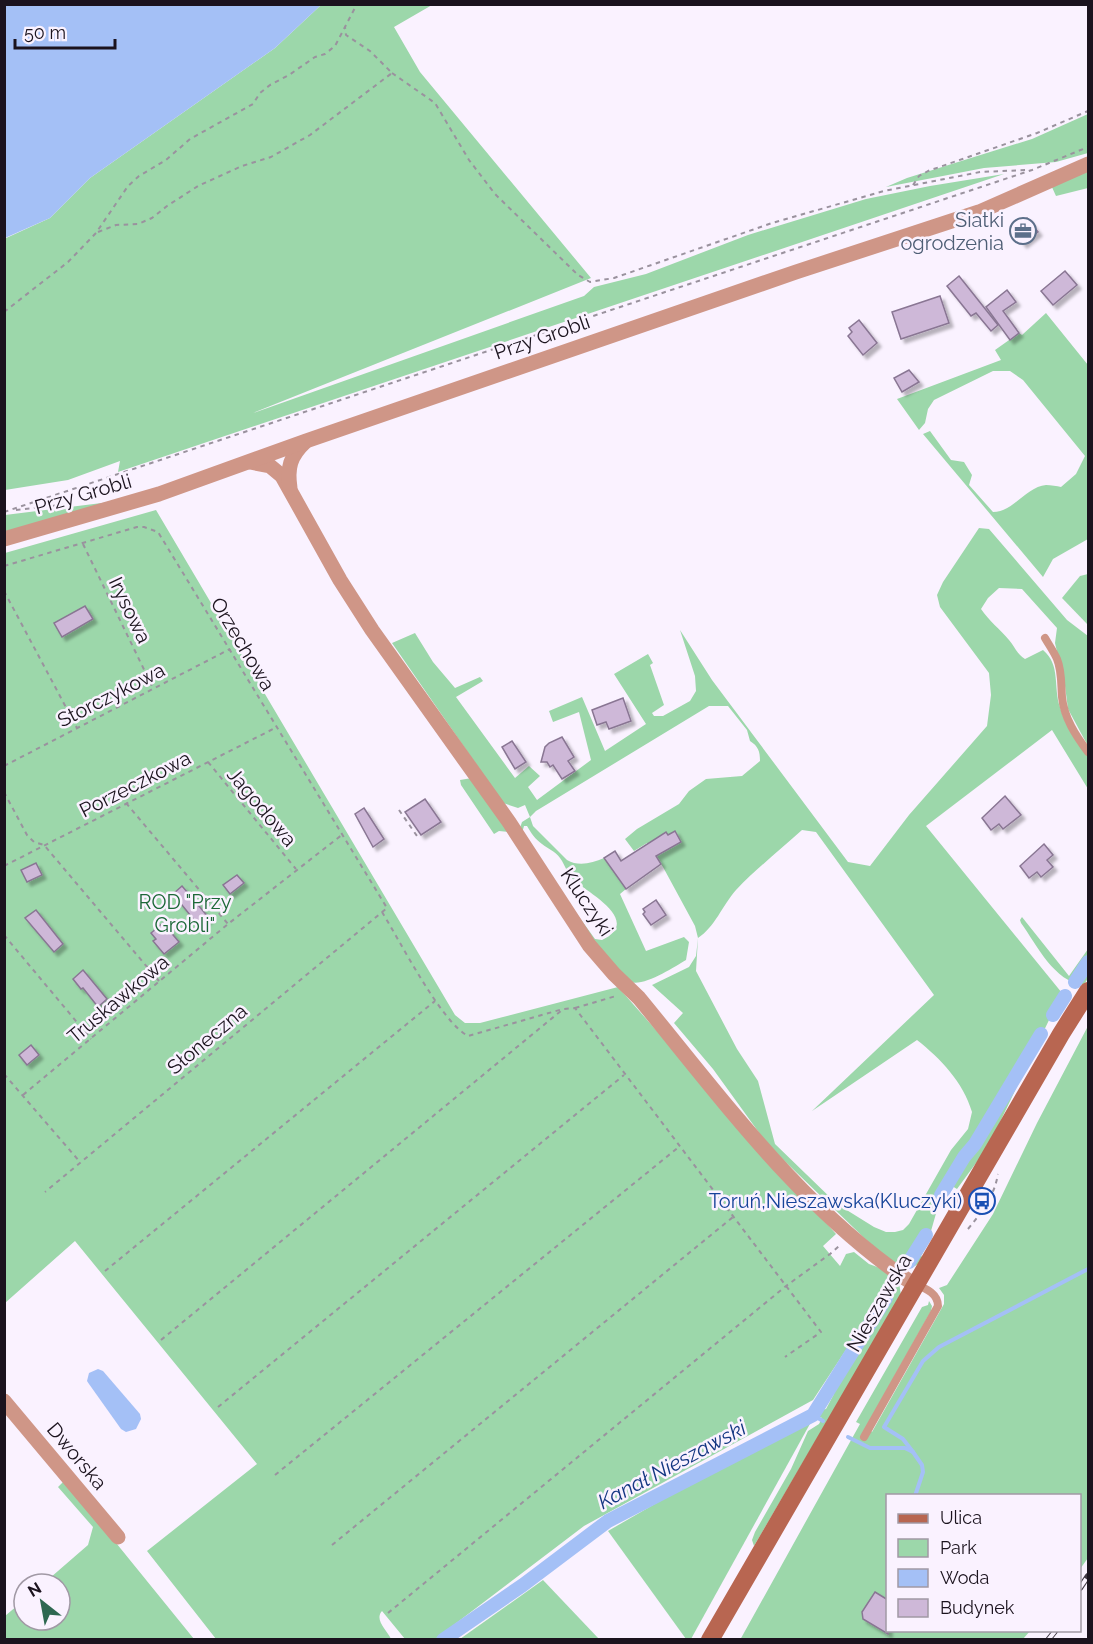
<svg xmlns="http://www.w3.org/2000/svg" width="1093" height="1644" font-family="Raleway,sans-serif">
  <defs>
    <filter id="shadow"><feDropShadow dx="4" dy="4" stdDeviation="1.5" flood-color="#0004"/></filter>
  </defs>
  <rect width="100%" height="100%" fill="#faf2ff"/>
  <g fill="#9cd7aa" fill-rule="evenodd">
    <polygon points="321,5 432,5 394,27 420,72 591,278 253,413 584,296 594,287 646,274 748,235 866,199 930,186 1004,174 118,472 120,461 68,480 5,490 4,239 50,218 90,178 275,48"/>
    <polygon points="1088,114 1088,153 1056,162 984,168 886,187 907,178 1032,139"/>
    <polygon points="1088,168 1088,188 1056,196 1051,185"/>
    <path d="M1046,313L1088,365V539L1053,559L1043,577L923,434L930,431L951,460L964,462L972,475L969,485L993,512C1013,512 1026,487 1046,485C1051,485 1057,486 1061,487L1076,474L1085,456L1023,380L1010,371H993L934,400L928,409L925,423L919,430L897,399L1001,360L995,350L1019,333L1022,335Z"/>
    <polygon points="134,499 5,534 5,515"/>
    <path d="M156,510L455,1015L465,1023H480L618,987L836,1234L823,1246L840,1266L846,1254L854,1252L869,1264L880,1268L899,1283L901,1295L754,1546L752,1540L755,1532L791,1469L808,1431L819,1424L822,1418L816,1415L820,1410L826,1409L834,1394L832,1388L880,1312L878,1311L863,1332L859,1330L813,1400L584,1526L434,1640L405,1639L382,1611C374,1620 387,1630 391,1639H216L147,1551L257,1464L75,1241L5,1303V553Z"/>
    <path d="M979,528L989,529L1067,620L1088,636V746L1068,709L1065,686L1055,643L1057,628L1022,589L999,588L988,598L981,609C989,621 1000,629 1009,640C1015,647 1017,654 1025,659L1043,650C1061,665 1053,687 1060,707C1065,725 1076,742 1088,755V789L1052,730L926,826L1062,993L989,1145H986L987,1148L957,1189L952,1186L937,1210L927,1245L921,1256L924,1258C909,1275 901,1268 885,1258L768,1145L713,1069L674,1023L683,1013L652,985L689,967L696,956L698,938L695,926L663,867L647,843L634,851L625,839L637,829L679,804L689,791L706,779L742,776L760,761C760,751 758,746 750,741L747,730L728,706H709L536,811L530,817L533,826L567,860C579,867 592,863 604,858L626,889L620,894L646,951L684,937L689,942L686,960C674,967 644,987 630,982C614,975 567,901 554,882L595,939L602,940C642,921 590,894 575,881C567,875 566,866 560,858C555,851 548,849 542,844C535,839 531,833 527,826H524L522,833L520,828L522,822L530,817L525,805L518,808L503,803L392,643L415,633L433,662L455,688L480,677L483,681L456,697L515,778L529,766L540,776L528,787L537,800L591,760L579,712L553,722L549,711L582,697L605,751L646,724L614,674L648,654L653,663L650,665L664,705L652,713L654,716H663L690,701L696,691L695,676L680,630L712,680L848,862L870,866L909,815L987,726L991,695L989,673L940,607L937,595L943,582ZM802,830L816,832L934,995L812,1111L917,1040C941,1059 963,1082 972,1112L968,1129L951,1150L909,1224L903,1230L895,1232H886L874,1227L837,1204L775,1144L758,1081L737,1049L696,971L698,938C715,927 722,906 736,890C756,869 780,850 802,830Z"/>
    <polygon points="1088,574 1088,625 1062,598 1080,576"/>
    <polygon points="472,778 509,832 499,831 494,834 461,785 460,780"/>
    <path d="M1022,917L1069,976L1088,949V978L1084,985C1054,982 1037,945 1021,923L1020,920Z"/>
    <polygon points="1088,1026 1088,1558 1080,1569 1080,1496 888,1496 888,1630 1030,1631 1023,1639 740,1640 860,1424 856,1422 922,1307 928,1305 929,1301 932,1306 931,1311 866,1427 872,1432 944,1304 944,1295 939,1288 947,1285 993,1214 1037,1123"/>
    <polygon points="811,1422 691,1639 686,1639 608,1531 757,1445"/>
    <polygon points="65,1480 194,1639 5,1640 5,1616 24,1600 24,1620 60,1620 60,1584 43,1584 88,1545 93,1527 58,1487"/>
    <polygon points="543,1580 599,1639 460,1639"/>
  </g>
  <g fill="#a4c0f6">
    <polygon points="4,5 5,4 321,5 275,48 90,178 50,218 5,238"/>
    <polygon points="98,1369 103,1371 140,1414 141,1419 136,1429 126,1432 121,1429 89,1384 87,1381 89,1373"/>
  </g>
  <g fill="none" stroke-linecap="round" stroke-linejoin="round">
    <g stroke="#a4c0f6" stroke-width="4">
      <polyline points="813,1415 823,1421"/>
      <polyline points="848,1437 870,1448 905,1448 913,1452 922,1465 923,1472 915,1496"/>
      <polyline points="913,1452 903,1439 884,1427 923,1361 939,1347 1088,1269"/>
    </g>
    <g stroke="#a4c0f6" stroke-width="14">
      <polyline points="1075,982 1088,962"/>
      <polyline points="1053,1015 1065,996"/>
      <polyline points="941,1195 964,1157 975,1144 1041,1034"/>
      <polyline points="909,1262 926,1235"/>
      <polyline points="443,1640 523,1585 608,1521 813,1415 886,1298"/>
    </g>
  </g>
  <g fill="#ceb8d8" stroke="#897693" stroke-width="1.5" filter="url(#shadow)">
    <polygon points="1027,218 1038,232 1023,244 1012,230"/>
    <polygon points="1065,271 1077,285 1053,305 1041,291"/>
    <polygon points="959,276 998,325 991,331 976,313 971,316 947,286"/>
    <polygon points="1007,290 1016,302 1003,311 1019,333 1010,340 986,307"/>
    <polygon points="940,296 949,323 901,339 892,312"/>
    <polygon points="859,320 877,343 863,355 848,336 852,332 849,328"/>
    <polygon points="909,370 919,382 902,392 894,378"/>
    <polygon points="85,606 93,619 62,637 54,623"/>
    <polygon points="623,698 631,721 609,729 606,722 597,725 592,710"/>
    <polygon points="562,737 574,757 568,761 575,771 562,779 553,765 550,767 547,762 541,762 545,747 549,743"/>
    <polygon points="512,741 526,762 515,769 502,747"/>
    <polygon points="1005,796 1021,815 1003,829 999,824 991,830 982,818"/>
    <polygon points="425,799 441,822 421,835 405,812"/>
    <polygon points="364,808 384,839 373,847 355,814"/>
    <polygon points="675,831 681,842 656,856 661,864 626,889 604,858 615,851 621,861 666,832 668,835"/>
    <polygon points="1044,844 1053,855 1047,860 1053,867 1041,877 1037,872 1029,878 1020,866"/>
    <polygon points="36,863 42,875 27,882 21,870"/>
    <polygon points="237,875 244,883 230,894 223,885"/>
    <polygon points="182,886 209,918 199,926 173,894"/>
    <polygon points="656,900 666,915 651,925 643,914 645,912 643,909"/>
    <polygon points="36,910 63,944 54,952 25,918"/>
    <polygon points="163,923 179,942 164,954 153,941 156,939 151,933"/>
    <polygon points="83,970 107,999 98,1007 83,988 81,989 73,979"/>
    <polygon points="31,1045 39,1055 27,1065 19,1055"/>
    <polygon points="875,1592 888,1600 888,1634 863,1619 862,1612"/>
  </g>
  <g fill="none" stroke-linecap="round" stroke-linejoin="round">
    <g stroke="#9a929e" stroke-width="2" stroke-dasharray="4.5 4.5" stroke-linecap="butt">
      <polyline points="392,73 435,103 469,160 495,194 578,275 590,282 614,278 772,223 884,191 980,172 1027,170"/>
      <polyline points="913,185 919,176 928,171 1037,133 1088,111"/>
      <polyline points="98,232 116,225 138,224 152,218 167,206 198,186 242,166 271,157 310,135 392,73 370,51 346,35 345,27"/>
      <polyline points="4,312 68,262 96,233 128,186 139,176 166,160 190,139 253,104 260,93 270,85 289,75 315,57 325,54 335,46 357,4"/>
      <polyline points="16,510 70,504"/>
      <polyline points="4,512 1032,170 1088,147"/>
      <polyline points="83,544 153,688"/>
      <polyline points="4,566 137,527 144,527 158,532 387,908 45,1192"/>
      <polyline points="4,591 77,728"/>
      <polyline points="208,762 296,869"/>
      <polyline points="4,766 230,649"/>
      <polyline points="4,792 27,835 34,842 44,845 159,981"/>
      <polyline points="126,803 228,924"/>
      <polyline points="399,810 417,836"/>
      <polyline points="4,866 277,727"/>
      <path d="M382,912C400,941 441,1022 468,1036L563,1009L575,1008L821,1332L785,1357"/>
      <polyline points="4,935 91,1039"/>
      <polyline points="575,1008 616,996"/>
      <polyline points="4,1074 80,1162"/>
      <polyline points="23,1095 228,924 343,834"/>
      <path d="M968,1229C982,1212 994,1197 998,1174"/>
      <polyline points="105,1271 435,1001"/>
      <polyline points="161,1340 562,1010"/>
      <polyline points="218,1407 624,1075"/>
      <polyline points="275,1475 680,1146"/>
      <polyline points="332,1545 733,1217"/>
      <polyline points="388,1613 786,1286 830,1254 839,1246"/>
    </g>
    <g stroke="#cf9687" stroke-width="8">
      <path d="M1045,638C1049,645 1054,652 1057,659C1062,671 1061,684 1062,697C1064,718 1076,736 1088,752"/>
      <path d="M864,1437L938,1306C938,1294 927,1289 917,1285"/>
    </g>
    <g stroke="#cf9687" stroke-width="15">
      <path d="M250,462L270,466L282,476L340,580L372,630L509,822L589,945L614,974L639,998C723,1100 804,1212 915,1285"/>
      <path d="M290,488C287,468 290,456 305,442"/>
      <polyline points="4,539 159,494 306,441 796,272 979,212 1088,164"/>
      <polyline points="4,1401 118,1537"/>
    </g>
    <polyline stroke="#b86651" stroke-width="18" points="710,1640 1061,1034 1088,991"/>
    <defs>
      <g id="rail">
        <polyline points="1080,1588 1088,1576"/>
        <polyline points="1048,1640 1056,1630"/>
      </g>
    </defs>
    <use href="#rail" stroke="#403843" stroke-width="6"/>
    <use href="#rail" stroke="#faf2ff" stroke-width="4" stroke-dasharray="11" stroke-linecap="butt"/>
  </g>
  <defs>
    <symbol id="office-ring" viewBox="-11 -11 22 22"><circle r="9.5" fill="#faf2ff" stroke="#5c6f8a" stroke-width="1.5"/><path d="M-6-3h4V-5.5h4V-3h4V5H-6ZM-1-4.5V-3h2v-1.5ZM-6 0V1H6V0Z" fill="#5c6f8a"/></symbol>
    <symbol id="bus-ring" viewBox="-11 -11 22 22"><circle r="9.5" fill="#faf2ff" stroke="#1a4fb4" stroke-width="1.5"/><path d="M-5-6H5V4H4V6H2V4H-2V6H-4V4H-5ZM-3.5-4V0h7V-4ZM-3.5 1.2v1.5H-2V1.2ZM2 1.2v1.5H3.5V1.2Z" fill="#1a4fb4"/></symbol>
  </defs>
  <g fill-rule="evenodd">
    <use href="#office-ring" x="1008" y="216" width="30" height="30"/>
    <use href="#bus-ring" x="967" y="1186" width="30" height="30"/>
  </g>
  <g text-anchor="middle" stroke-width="5" stroke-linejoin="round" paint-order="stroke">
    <g font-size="20" fill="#4e5e75" stroke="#faf2ff" text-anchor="end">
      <text x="1004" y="227">Siatki<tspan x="1004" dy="23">ogrodzenia</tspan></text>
    </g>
    <g font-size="20" fill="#1b131e" stroke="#faf2ff">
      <text transform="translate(542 337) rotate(-19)" y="7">Przy Grobli</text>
      <text transform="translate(83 494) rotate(-16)" y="7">Przy Grobli</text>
      <text transform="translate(130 610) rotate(64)" y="7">Irysowa</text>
      <text transform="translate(243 644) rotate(59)" y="7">Orzechowa</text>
      <text transform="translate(111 695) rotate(-27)" y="7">Storczykowa</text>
      <text transform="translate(135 784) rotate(-27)" y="7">Porzeczkowa</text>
      <text transform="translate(262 807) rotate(50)" y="7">Jagodowa</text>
      <text transform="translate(587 902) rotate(56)" y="7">Kluczyki</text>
      <text transform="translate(118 999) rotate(-40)" y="7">Truskawkowa</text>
      <text transform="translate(207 1039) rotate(-40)" y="7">Słoneczna</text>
      <text transform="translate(879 1303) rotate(-60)" y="7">Nieszawska</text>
      <text transform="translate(77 1456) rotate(50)" y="7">Dworska</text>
    </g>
    <g font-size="20" fill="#1c6838" stroke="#faf2ff">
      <text x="185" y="909">ROD "Przy<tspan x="185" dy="23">Grobli"</tspan></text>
    </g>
    <g font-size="20" fill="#164399" stroke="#faf2ff" text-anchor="end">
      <text x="962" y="1208">Toruń,Nieszawska(Kluczyki)</text>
    </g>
    <g font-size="21" font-style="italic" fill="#143782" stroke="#faf2ff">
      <text transform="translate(672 1465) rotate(-28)" y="7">Kanał Nieszawski</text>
    </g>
  </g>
  <rect width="1093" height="1644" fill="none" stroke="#1b131e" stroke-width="12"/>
  <rect x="886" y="1494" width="195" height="138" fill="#faf2ff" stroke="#a199a5" stroke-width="1.5"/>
  <rect x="898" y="1514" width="30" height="9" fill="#b86651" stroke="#a199a5" stroke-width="1.5"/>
  <text x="940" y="1524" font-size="18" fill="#1b131e">Ulica</text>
  <rect x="898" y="1539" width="30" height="18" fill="#9cd7aa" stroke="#a199a5" stroke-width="1.5"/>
  <text x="940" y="1554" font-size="18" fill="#1b131e">Park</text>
  <rect x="898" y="1569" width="30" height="18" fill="#a4c0f6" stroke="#a199a5" stroke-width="1.5"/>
  <text x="940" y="1584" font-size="18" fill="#1b131e">Woda</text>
  <rect x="898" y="1599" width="30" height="18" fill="#ceb8d8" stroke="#a199a5" stroke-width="1.5"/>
  <text x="940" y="1614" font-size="18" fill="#1b131e">Budynek</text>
  <g transform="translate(42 1602) rotate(329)"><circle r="28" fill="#faf2ff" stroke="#a199a5" stroke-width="1.5"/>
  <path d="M0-4.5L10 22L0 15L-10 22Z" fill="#2e6851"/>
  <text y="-9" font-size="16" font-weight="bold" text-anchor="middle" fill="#1b131e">N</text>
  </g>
  <path d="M15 39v9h100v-9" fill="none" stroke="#1b131e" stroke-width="3"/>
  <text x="24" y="39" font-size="18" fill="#1b131e" stroke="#faf2ff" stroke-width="4.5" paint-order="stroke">50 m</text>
</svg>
